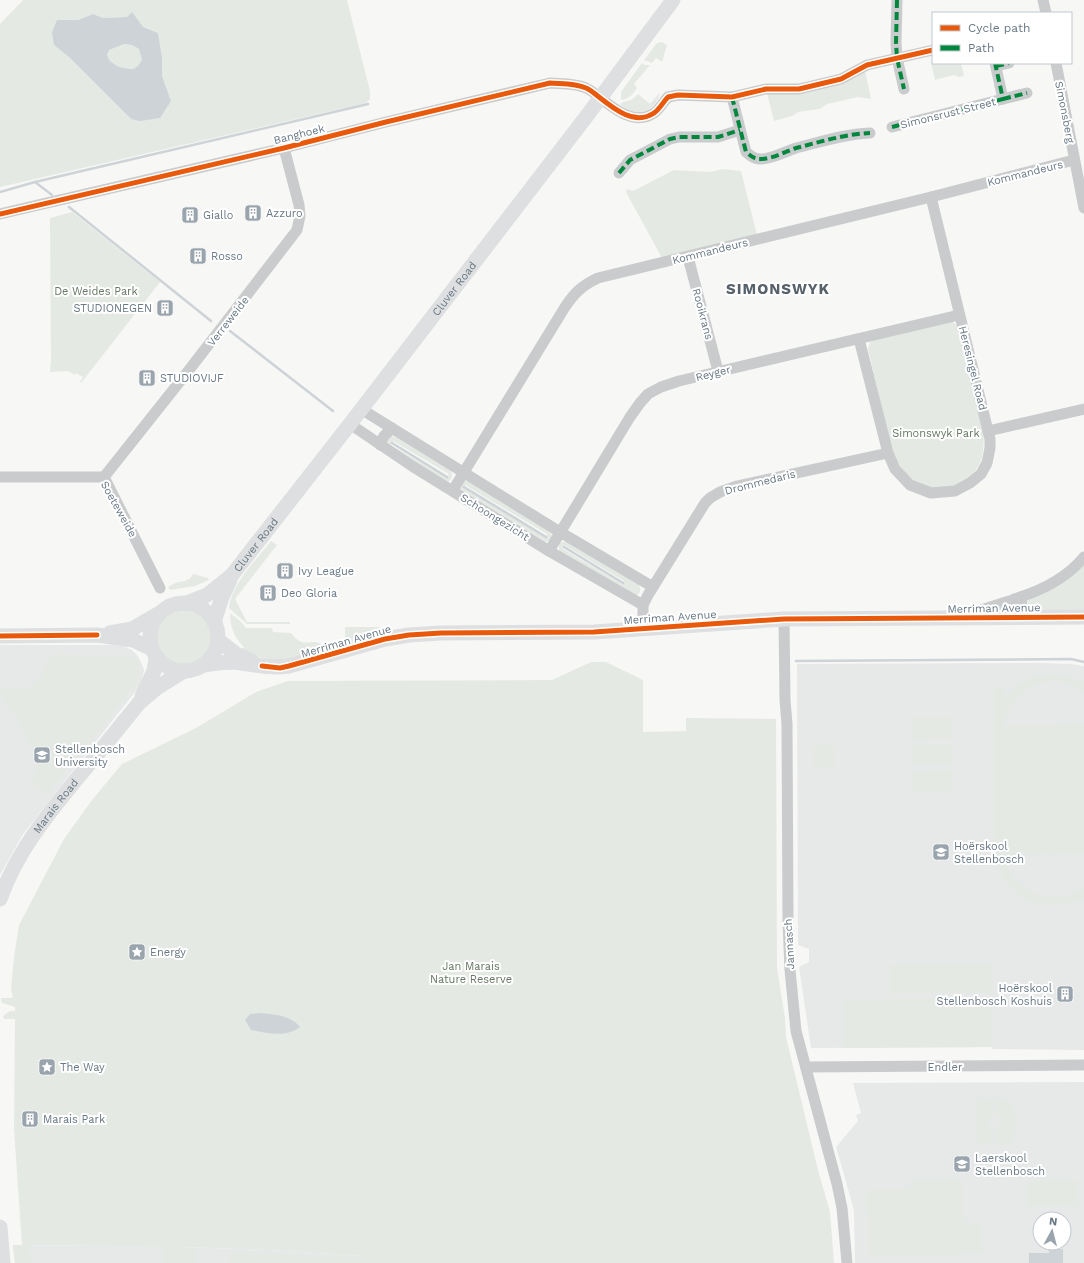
<svg xmlns="http://www.w3.org/2000/svg" width="1084" height="1263" font-family="'Work Sans',sans-serif">
  <rect width="100%" height="100%" fill="#f7f7f6"/>
  <g fill="#e7e9e9" fill-rule="evenodd">
    <polygon points="0,645 114,645 123,646 132,650 137,655 141,662 144,670 141,683 135,692 23,834 0,875"/>
    <polygon points="1043,663 1071,664 1084,666 1084,1050 992,1049 992,1047 811,1048 799,967 809,962 809,949 798,945 797,664"/>
    <path d="M1084,1082V1263H855L854,1210L836,1147L858,1121L856,1115L861,1113L853,1083ZM1040,1219H1064V1243H1040Z"/>
    <polygon points="13,1245 182,1247 270,1250 361,1256 361,1263 15,1263"/>
  </g>
  <g fill="#e5e9e4" fill-rule="evenodd">
    <path d="M23,0H347L370,91V99L366,103L0,187V24ZM93,14L103,18L127,17L143,27L158,33L162,57V76L171,101L131,119L69,57L54,45L57,20H78Z"/>
    <polygon points="662,42 667,45 662,62 656,58 652,63 644,60 657,43"/>
    <polygon points="124,44 132,45 139,49 142,60 138,66 133,69 123,68 117,66 110,61 107,55 109,50"/>
    <polygon points="931,62 961,63 964,76 959,77 954,75 935,80"/>
    <path d="M642,63L645,65H650L634,84L637,88C633,94 629,99 621,100V92Z"/>
    <polygon points="865,70 871,99 858,97 827,104 820,109 798,112 792,116 774,121 767,93"/>
    <path d="M660,92C657,112 634,119 620,104C627,99 629,104 638,94L650,104Z"/>
    <polygon points="722,169 741,171 757,235 662,258 626,192 627,189 633,191 674,170 711,172"/>
    <polygon points="72,212 160,282 81,383 80,382 83,377 76,373 75,375 68,371 50,372 51,360 50,218"/>
    <path d="M948,322H953L957,326L984,435C983,454 984,464 968,478C965,481 962,484 958,485C902,500 894,457 883,414C878,392 873,371 868,349L870,342L874,339Z"/>
    <path d="M391,436L395,437L451,471C453,475 452,479 448,482H444L387,442L389,437ZM393,441L449,474L447,478L391,445Z"/>
    <path d="M464,481H468L550,531L552,536L550,540L545,542L459,489ZM465,485L547,534L546,538L464,488Z"/>
    <path d="M271,541L277,545L235,599L247,622H290V624H247L229,608C231,584 257,559 271,541Z"/>
    <path d="M561,542H567L639,585C641,590 641,593 636,596L559,551V545ZM564,545L624,581L622,584L563,549Z"/>
    <polygon points="1084,563 1084,612 1029,612 1027,600"/>
    <path d="M193,574L208,578L209,580L195,586L170,590L168,587C170,586 171,585 173,584C181,580 189,583 193,574Z"/>
    <circle cx="184" cy="637" r="29"/>
    <path d="M230,613L240,621L246,628H272L273,632L291,633C294,637 297,640 301,642C309,644 321,638 323,649C313,652 298,660 287,660C271,661 256,658 242,649L244,647C234,637 230,627 230,613Z"/>
    <polygon points="345,627 380,627 376,634 336,646 335,643 337,641 345,640"/>
    <polygon points="54,654 127,655 139,663 138,682 48,794 31,783 36,775 37,754 0,691 0,689 29,689 44,675 47,661"/>
    <polygon points="591,662 606,662 643,680 643,732 686,731 686,718 776,719 777,968 785,1018 786,1037 818,1170 830,1212 834,1263 230,1263 230,1251 361,1258 361,1256 270,1250 182,1247 177,1248 197,1249 196,1263 163,1263 163,1247 30,1245 31,1263 15,1263 13,1245 22,1245 14,1129 15,1019 5,1019 3,1017 4,1015 10,1011 15,1011 15,1007 2,1003 1,999 1,998 13,998 11,989 14,957 19,925 64,839 92,800 122,764 196,728 256,692 288,681 552,680"/>
    <path d="M1055,674L1070,676L1083,681L1084,682V692C1052,667 1011,689 1003,726L1084,725V854L1004,855C1006,863 1009,871 1014,878C1031,899 1062,904 1084,888V898C1051,916 1010,902 997,865C995,859 995,852 994,846V687L1004,688V701C1021,681 1029,676 1055,674Z"/>
    <polygon points="912,718 953,718 953,738 912,739"/>
    <polygon points="814,744 834,745 834,770 814,769"/>
    <rect x="912" y="744" width="41" height="21"/>
    <polygon points="953,770 953,791 912,791 912,771"/>
    <polygon points="992,964 992,993 890,993 890,965"/>
    <polygon points="992,998 992,1047 844,1048 844,999"/>
    <path d="M983,1099H993V1115C988,1117 986,1121 988,1126L993,1130V1146L980,1143L975,1135V1109L977,1104Z"/>
    <path d="M996,1099H1003L1011,1101C1016,1107 1017,1136 1011,1142C1008,1147 1001,1146 996,1146V1130C1001,1127 1003,1123 1001,1118L996,1115Z"/>
    <polygon points="911,1181 962,1181 962,1223 982,1223 982,1252 962,1252 962,1257 870,1257 870,1211 866,1211 866,1190 911,1190"/>
    <rect x="1028" y="1181" width="50" height="25"/>
  </g>
  <g fill="#cdd3d6" fill-rule="evenodd">
    <path d="M132,12L143,27L158,33L162,57V76L171,101L160,118L140,121L131,119L69,57L54,45L52,32L57,20H78L93,14L103,18L127,17ZM124,44L132,45L139,49L142,60L138,66L133,69L123,68L117,66L110,61L107,55L109,50Z"/>
    <path d="M261,1013C276,1015 290,1015 300,1027C286,1038 267,1033 251,1030L245,1020L250,1014Z"/>
    <polygon points="1049,1249 1063,1249 1063,1263 1029,1263 1029,1253 1049,1253"/>
  </g>
  <g fill="none" stroke-linecap="round" stroke-linejoin="round">
    <g stroke="#cdd3d6" stroke-width="2.5">
      <polyline points="35,182 52,195"/>
      <polyline points="0,192 35,182 368,104"/>
      <polyline points="69,207 211,321"/>
      <polyline points="230,331 333,411"/>
      <polyline points="392,443 447,477"/>
      <polyline points="464,487 546,537"/>
      <polyline points="564,547 623,583"/>
      <polyline points="796,661 1071,659 1084,662"/>
    </g>
    <g stroke="#cacbcc" stroke-width="11">
      <polyline points="897,0 896,43 897,58 904,89"/>
      <polyline points="1043,0 1046,13"/>
      <polyline points="1056,63 1084,208"/>
      <polyline points="996,66 1009,63"/>
      <path d="M732,97L746,152C751,156 754,159 760,159C773,159 784,152 796,148C820,142 845,134 870,133"/>
      <polyline points="1003,99 1027,93"/>
      <polyline points="892,127 1003,99 995,63"/>
      <polyline points="619,173 630,160 670,139 679,137 718,137 740,130"/>
      <path d="M0,214L284,148L386,122L550,83C561,84 575,83 586,88C591,90 595,94 599,97C614,109 635,126 654,113C660,109 663,102 668,97L678,95L732,97L766,89H799L841,79L867,65L933,50"/>
      <polyline points="688,257 718,371"/>
      <polyline points="859,339 888,453 895,469 910,485 931,493 955,491 970,483 981,474 987,463 990,448 990,439 931,197"/>
      <polyline points="361,409 560,532 653,587"/>
      <polyline points="350,424 412,466 549,551 643,605"/>
      <polyline points="988,431 1084,409"/>
      <polyline points="380,445 384,436 392,428"/>
      <polyline points="0,477 104,477 160,588"/>
      <polyline points="104,477 189,370 297,230 300,216 299,205 284,148"/>
      <path d="M453,490L565,307C575,292 583,285 598,278L931,197L1074,160"/>
      <polyline points="549,551 630,417 640,403 648,394 661,387 679,381 959,315"/>
      <polyline points="1021,597 1023,618"/>
      <path d="M1014,599C1041,591 1066,579 1084,557"/>
      <polyline points="978,618 978,611 1009,601"/>
      <polyline points="784,619 785,700 787,724 788,921 790,970 796,1031 837,1184 842,1208 847,1263"/>
      <polyline points="643,628 643,605 648,595 705,503 710,498 720,492 737,486 888,453"/>
      <polyline points="806,1067 1084,1065"/>
    </g>
    <g stroke="#dedfe0" stroke-width="15">
      <circle cx="184" cy="637" r="34"/>
      <path id="s1" d="M187,603L207,595L232,575L350,424L586,117L673,0"/>
      <polyline points="214,622 222,597 230,580"/>
      <polyline points="110,633 132,629 158,614"/>
      <polyline points="0,636 97,635 133,640 152,649"/>
      <polyline points="218,640 236,654 252,661"/>
      <path d="M204,665C213,664 223,662 233,662C252,664 270,669 289,666L385,639L409,635L441,633L594,632L784,619L1084,617"/>
      <polyline points="142,696 154,671 156,658"/>
      <path id="s2" d="M0,899C17,852 44,819 75,781C97,755 118,729 139,703L158,687L184,671"/>
      <polyline points="0,1227 3,1263"/>
    </g>
    <g stroke="#00873e" stroke-width="4" stroke-dasharray="8 4" stroke-linecap="butt">
      <polyline points="897,0 896,43 897,58 904,89"/>
      <polyline points="996,66 1009,63"/>
      <path d="M732,97L746,152C751,156 754,159 760,159C773,159 784,152 796,148C820,142 845,134 870,133"/>
      <polyline points="1003,99 1027,93"/>
      <polyline points="892,127 1003,99 995,63"/>
      <polyline points="619,173 630,160 670,139 679,137 718,137 740,130"/>
    </g>
    <defs>
      <g id="cycleway">
        <path d="M0,214L284,148L386,122L550,83C561,84 575,83 586,88C591,90 595,94 599,97C614,109 635,126 654,113C660,109 663,102 668,97L678,95L732,97L766,89H799L841,79L867,65L933,50"/>
        <polyline points="0,636 97,635"/>
        <polyline points="262,666 280,668 289,666 385,639 409,635 441,633 594,632 784,619 1084,617"/>
      </g>
    </defs>
    <use href="#cycleway" stroke="#fff" stroke-width="8"/>
    <use href="#cycleway" stroke="#e8590c" stroke-width="5"/>
  </g>
  <defs>
    <symbol id="building-square" viewBox="-11 -11 22 22"><rect x="-9" y="-9" width="18" height="18" rx="4" fill="#9aa4ad" stroke="#fff"/><path d="M-4-6H4V6H1V3H-1V6H-4ZM-2.5-4.3h1.7v1.8h-1.7ZM.8-4.3h1.7v1.8H.8ZM-2.5-1h1.7V.8h-1.7ZM.8-1h1.7V.8H.8Z" fill="#fff"/></symbol>
    <symbol id="university-square" viewBox="-11 -11 22 22"><rect x="-9" y="-9" width="18" height="18" rx="4" fill="#9aa4ad" stroke="#fff"/><path d="M0-5L7-2L0 1L-7-2ZM-4 1L0 2.5L4 1V4Q0 6-4 4Z" fill="#fff"/></symbol>
    <symbol id="school-square" viewBox="-11 -11 22 22"><rect x="-9" y="-9" width="18" height="18" rx="4" fill="#9aa4ad" stroke="#fff"/><path d="M0-5L7-2L0 1L-7-2ZM-4 1L0 2.5L4 1V4Q0 6-4 4Z" fill="#fff"/></symbol>
    <symbol id="sight-square" viewBox="-11 -11 22 22"><rect x="-9" y="-9" width="18" height="18" rx="4" fill="#9aa4ad" stroke="#fff"/><path d="M0-6L1.8-2.2L6-1.7L2.9 1.2L3.7 5.4L0 3.3L-3.7 5.4L-2.9 1.2L-6-1.7L-1.8-2.2Z" fill="#fff"/></symbol>
  </defs>
  <g fill-rule="evenodd">
    <use href="#building-square" x="243" y="203" width="20" height="20"/>
    <use href="#building-square" x="180" y="205" width="20" height="20"/>
    <use href="#building-square" x="188" y="246" width="20" height="20"/>
    <use href="#building-square" x="155" y="298" width="20" height="20"/>
    <use href="#building-square" x="137" y="368" width="20" height="20"/>
    <use href="#building-square" x="275" y="561" width="20" height="20"/>
    <use href="#building-square" x="258" y="583" width="20" height="20"/>
    <use href="#university-square" x="32" y="745" width="20" height="20"/>
    <use href="#school-square" x="931" y="842" width="20" height="20"/>
    <use href="#sight-square" x="127" y="942" width="20" height="20"/>
    <use href="#building-square" x="1055" y="984" width="20" height="20"/>
    <use href="#sight-square" x="37" y="1057" width="20" height="20"/>
    <use href="#building-square" x="20" y="1109" width="20" height="20"/>
    <use href="#school-square" x="952" y="1154" width="20" height="20"/>
  </g>
  <g text-anchor="middle" stroke-width="4" stroke-linejoin="round" paint-order="stroke">
    <g font-size="11" fill="#687885" stroke="#fff">
      <text transform="translate(1065 112) rotate(79)" y="4">Simonsberg</text>
      <text transform="translate(948 113) rotate(-14)" y="4">Simonsrust Street</text>
      <text transform="translate(299 134) rotate(-14)" y="4">Banghoek</text>
      <text transform="translate(1025 173) rotate(-14)" y="4">Kommandeurs</text>
      <text transform="translate(710 251) rotate(-14)" y="4">Kommandeurs</text>
      <text dy="4" stroke="none"><textPath href="#s1" startOffset="416">Cluver Road</textPath></text>
      <text transform="translate(703 314) rotate(75)" y="4">Rooikrans</text>
      <text transform="translate(228 321) rotate(-52)" y="4">Verreweide</text>
      <text transform="translate(973 368) rotate(76)" y="4">Heresingel Road</text>
      <text transform="translate(713 373) rotate(-14)" y="4">Reyger</text>
      <text transform="translate(760 482) rotate(-14)" y="4">Drommedaris</text>
      <text transform="translate(119 509) rotate(61)" y="4">Soeteweide</text>
      <text transform="translate(495 517) rotate(32)" y="4">Schoongezicht</text>
      <text dy="4" stroke="none"><textPath href="#s1" startOffset="92">Cluver Road</textPath></text>
      <text transform="translate(994 608) rotate(-1)" y="4">Merriman Avenue</text>
      <text transform="translate(670 617) rotate(-4)" y="4">Merriman Avenue</text>
      <text transform="translate(346 641) rotate(-16)" y="4">Merriman Avenue</text>
      <text dy="4" stroke="none"><textPath href="#s2" startOffset="109">Marais Road</textPath></text>
      <text transform="translate(789 944) rotate(-93)" y="4">Jannasch</text>
      <text x="945" y="1071">Endler</text>
    </g>
    <g font-size="11" fill="#687885" stroke="#fff" text-anchor="start">
      <text x="266" y="217">Azzuro</text>
      <text x="203" y="219">Giallo</text>
      <text x="211" y="260">Rosso</text>
      <text x="152" y="312" text-anchor="end">STUDIONEGEN</text>
      <text x="160" y="382">STUDIOVIJF</text>
      <text x="298" y="575">Ivy League</text>
      <text x="281" y="597">Deo Gloria</text>
      <text x="55" y="753">Stellenbosch<tspan x="55" dy="13">University</tspan></text>
      <text x="954" y="850">Hoërskool<tspan x="954" dy="13">Stellenbosch</tspan></text>
      <text x="150" y="956">Energy</text>
      <text x="1052" y="992" text-anchor="end">Hoërskool<tspan x="1052" dy="13">Stellenbosch Koshuis</tspan></text>
      <text x="60" y="1071">The Way</text>
      <text x="43" y="1123">Marais Park</text>
      <text x="975" y="1162">Laerskool<tspan x="975" dy="13">Stellenbosch</tspan></text>
    </g>
    <g font-size="11" fill="#667763" stroke="#fff">
      <text x="96" y="295">De Weides Park</text>
      <text x="936" y="437">Simonswyk Park</text>
      <text x="471" y="970">Jan Marais<tspan x="471" dy="13">Nature Reserve</tspan></text>
    </g>
    <g font-size="15" font-weight="bold" letter-spacing="1" fill="#56616a" stroke="#fff">
      <text x="778" y="294">SIMONSWYK</text>
    </g>
  </g>
  <rect x="932" y="12" width="140" height="52" fill="#ffffff" stroke="#c3c9ce"/>
  <rect x="940" y="25" width="20" height="6" fill="#e8590c" stroke="#c3c9ce"/>
  <text x="968" y="32" font-size="12" fill="#687885">Cycle path</text>
  <rect x="940" y="45" width="20" height="6" fill="#00873e" stroke="#c3c9ce"/>
  <text x="968" y="52" font-size="12" fill="#687885">Path</text>
  <g transform="translate(1052 1231) rotate(7)"><circle r="19" fill="#ffffff" stroke="#c3c9ce"/>
  <path d="M0-3L7 15L0 10L-7 15Z" fill="#9aa4ad"/>
  <text y="-6" font-size="11" font-weight="bold" text-anchor="middle" fill="#687885">N</text>
  </g>
</svg>
